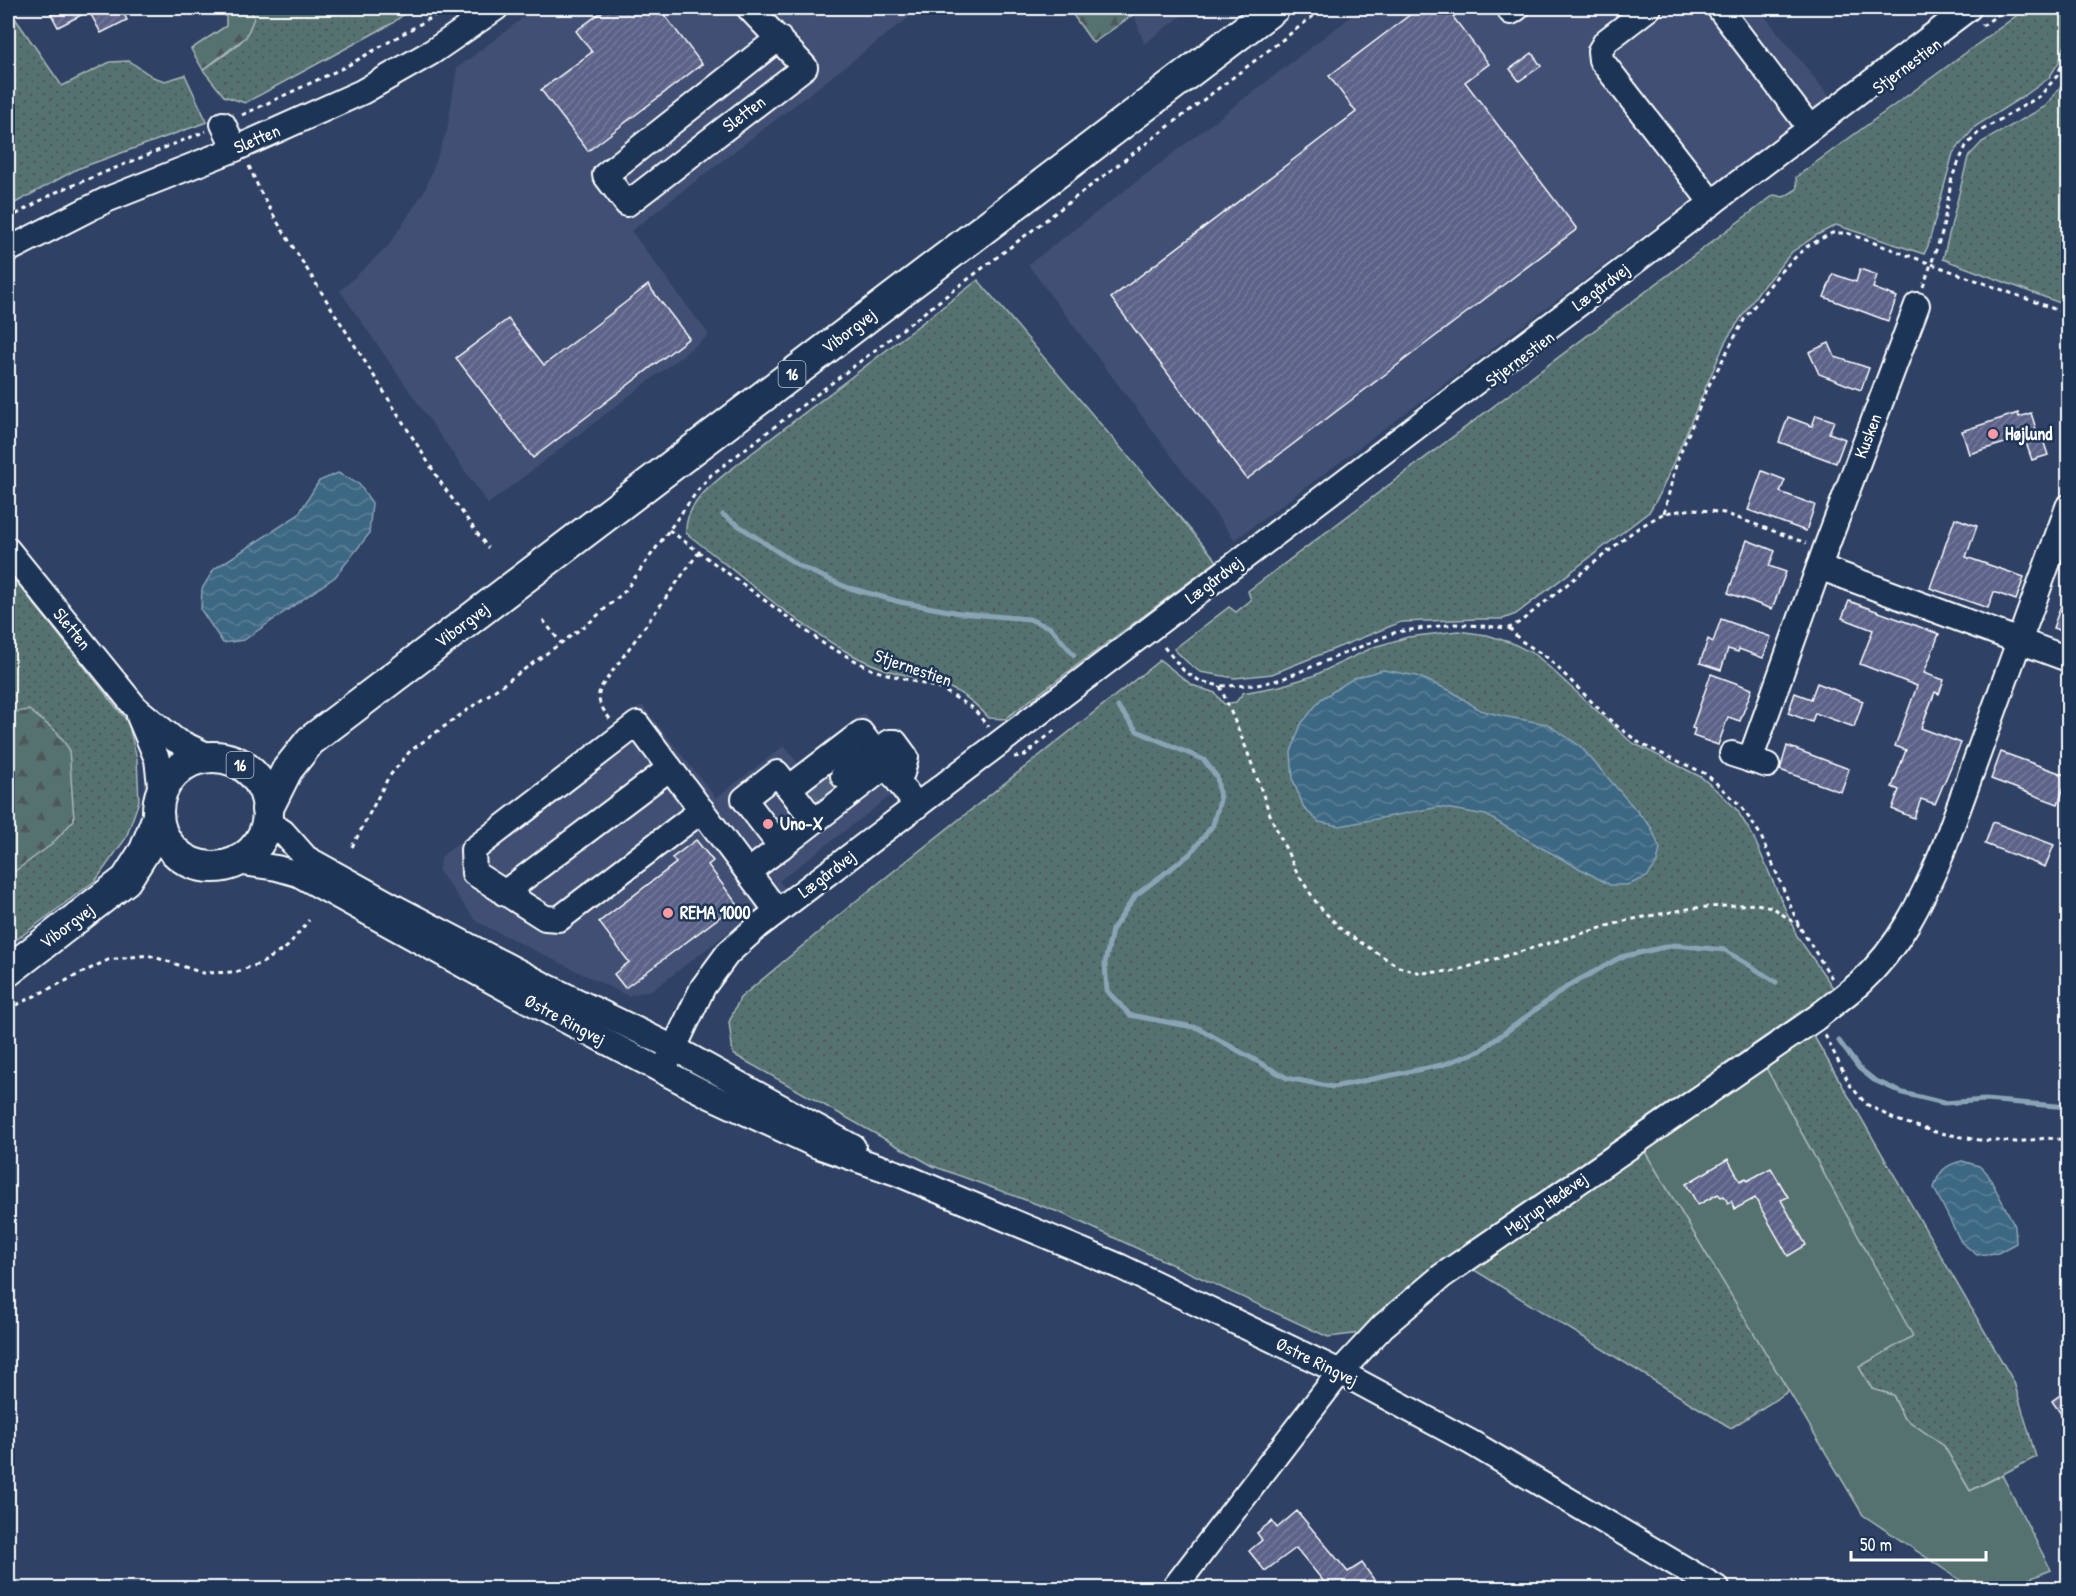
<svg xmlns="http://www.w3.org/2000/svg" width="2076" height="1596" font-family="'Patrick Hand',sans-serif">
  <defs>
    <pattern id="grass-dots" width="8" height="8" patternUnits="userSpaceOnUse" patternTransform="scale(1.5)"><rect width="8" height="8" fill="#547271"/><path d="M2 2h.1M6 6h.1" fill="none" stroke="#4f5959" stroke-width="1.8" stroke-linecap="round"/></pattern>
    <pattern id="forest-firs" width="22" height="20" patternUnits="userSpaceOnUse" patternTransform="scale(1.5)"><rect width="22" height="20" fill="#547271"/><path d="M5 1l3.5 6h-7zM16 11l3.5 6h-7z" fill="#4f5959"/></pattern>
    <pattern id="water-waves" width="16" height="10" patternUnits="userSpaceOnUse" patternTransform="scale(1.5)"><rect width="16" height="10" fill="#3e6884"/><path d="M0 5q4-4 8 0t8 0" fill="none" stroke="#5b7f96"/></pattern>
    <pattern id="building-hatch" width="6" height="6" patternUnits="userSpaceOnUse" patternTransform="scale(1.5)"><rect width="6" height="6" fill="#5b6288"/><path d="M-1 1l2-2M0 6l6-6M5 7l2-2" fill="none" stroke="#747a9a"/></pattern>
  </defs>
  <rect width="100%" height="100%" fill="#2f4265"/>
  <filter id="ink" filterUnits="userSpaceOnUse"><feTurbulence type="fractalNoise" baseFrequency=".0167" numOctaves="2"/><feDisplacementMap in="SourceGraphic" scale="12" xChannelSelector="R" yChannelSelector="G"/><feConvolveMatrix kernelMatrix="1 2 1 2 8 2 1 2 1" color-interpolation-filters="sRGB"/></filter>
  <g filter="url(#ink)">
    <g fill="#405073">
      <polygon points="536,8 921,8 631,231 709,335 488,504 340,291 389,245 425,190 447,131 457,68"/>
      <polygon points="1129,8 1192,8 1144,44 1134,14"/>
      <polygon points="1362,8 1758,8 1830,97 1235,540 1028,265"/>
      <polygon points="642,705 716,798 784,746 798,763 864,713 914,778 779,881 785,889 654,989 628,996 477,922 438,870 442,856"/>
    </g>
    <g fill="url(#grass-dots)" stroke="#aab8b8" stroke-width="1.5">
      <polygon points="8,8 62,86 110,62 129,61 153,77 165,81 185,75 207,122 77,169 8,207"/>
      <path d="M250,8H412L391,24L245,103L224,96L203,70C224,54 260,38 250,8Z"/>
      <polygon points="2027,8 2068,8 2068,37 2059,62 2049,78 2027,94 1976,126 1953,153 1928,246 1924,254 1836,225 1817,235 1792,252 1759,291 1726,340 1660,494 1649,512 1516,614 1503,619 1478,619 1401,622 1272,674 1235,678 1200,672 1187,662 1174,649 1229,607 1236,612 1251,600 1248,591 1774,195 1784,197 1797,189 1796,177"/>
      <polygon points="2068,76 2068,306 1943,259 1968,157 1982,142 2046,106"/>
      <path d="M978,280L1217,561L1005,719L989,718C980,708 970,699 958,692C939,681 918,679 897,673C880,668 863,661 847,652C790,620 738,573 686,533C684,502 718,480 739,463Z"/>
      <polygon points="8,571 128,722 137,759 139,801 126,838 96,880 8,946"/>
      <polygon points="1458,631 1487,635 1512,643 1536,655 1631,742 1701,777 1723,796 1737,810 1753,836 1797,936 1834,989 1433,1266 1362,1333 1328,1337 1061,1213 933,1166 733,1054 729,1022 740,998 856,901 1160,660 1192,685 1215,693 1224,704 1236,702 1243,693 1280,686 1313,676 1374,647 1408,637"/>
      <polygon points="1812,1033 2014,1382 2036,1457 1970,1491 1944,1446 1903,1417 1893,1395 1872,1389 1859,1367 1912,1336 1766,1068"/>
      <polygon points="1644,1150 1789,1391 1731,1428 1466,1265"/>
    </g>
    <g fill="url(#forest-firs)" stroke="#aab8b8" stroke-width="1.5">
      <polygon points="215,8 250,8 254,18 246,37 203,70 191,49 226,26 226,15"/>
      <polygon points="1068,8 1130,8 1134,14 1093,43"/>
      <polygon points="29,710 57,732 69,749 74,820 51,845 8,876 8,713"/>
    </g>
    <polygon fill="#547271" stroke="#aab8b8" stroke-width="1.5" points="1766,1068 1913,1336 1859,1367 1872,1389 1893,1395 1903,1417 1944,1446 1970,1491 2002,1475 2051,1570 2007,1588 1972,1588 1863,1515 1644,1150"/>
    <g fill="url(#water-waves)" stroke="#8ba4b5" stroke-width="1.5">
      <polygon points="338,473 359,484 372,503 369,534 335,577 244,640 223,643 201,610 202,589 214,569 298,515 319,481"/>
      <polygon points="1383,670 1417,676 1451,691 1480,710 1502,716 1547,724 1580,746 1651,827 1660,849 1657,863 1647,877 1627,885 1610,885 1540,847 1486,815 1439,807 1340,826 1319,822 1304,808 1293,780 1291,752 1301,724 1321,699 1354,678"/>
      <path d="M1962,1161L1979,1166L1987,1173L2015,1226L2016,1243L1998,1253L1977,1255L1961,1242L1934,1188C1939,1171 1945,1165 1962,1161Z"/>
    </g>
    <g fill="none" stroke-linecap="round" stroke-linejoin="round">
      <g stroke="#8ba4b5" stroke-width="5">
        <polyline points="723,515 799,566 846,587 900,602 960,613 1029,619 1051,628 1074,655"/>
        <polyline points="1118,707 1137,731 1204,760 1217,777 1220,800 1213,825 1190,854 1136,895 1112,930 1105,963 1107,991 1130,1015 1198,1028 1287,1078 1333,1087 1442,1065 1480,1051 1568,986 1621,957 1674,945 1725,950 1776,982"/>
        <polyline points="1839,1041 1859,1068 1874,1080 1903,1093 1944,1103 1985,1100 2068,1107"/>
      </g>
    </g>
    <g fill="url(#building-hatch)" stroke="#fff" stroke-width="1.5">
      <polygon points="48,8 121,8 127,20 101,33 89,11 58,27"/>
      <polygon points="607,8 659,8 702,64 588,151 541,90 592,52 576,31"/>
      <polygon points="1419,8 1465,8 1453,17 1489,64 1465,82 1577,229 1247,479 1111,298 1356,112 1329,76"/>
      <polygon points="1532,53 1541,66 1519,81 1510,69"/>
      <polygon points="1860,269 1877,275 1873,288 1897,297 1888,321 1824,297 1833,274 1856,282"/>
      <polygon points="648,285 689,338 533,458 456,358 508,319 544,365"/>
      <polygon points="1829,343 1835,357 1869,368 1861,390 1819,374 1809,352"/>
      <polygon points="2018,413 2019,417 2031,413 2038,435 2041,434 2048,455 2032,460 2024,437 1969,454 1962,431"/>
      <polygon points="1816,415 1834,421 1829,433 1845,439 1836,463 1779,442 1788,417 1812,426"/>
      <polygon points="1762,471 1785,480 1780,492 1815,505 1806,531 1748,510"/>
      <polygon points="1955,518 1977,526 1966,557 2024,577 2016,600 1994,592 1988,608 1930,588"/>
      <polygon points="1747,540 1775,551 1769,566 1786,572 1772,609 1728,593"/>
      <polygon points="2067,588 2068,589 2068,633 2053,628"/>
      <polygon points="1849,601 1939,634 1924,673 1944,680 1939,694 1935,692 1921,728 1961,743 1935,804 1921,799 1914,818 1892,809 1899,790 1892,787 1906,750 1895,746 1917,686 1860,664 1873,630 1842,618"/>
      <polygon points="1721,619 1771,637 1763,658 1739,649 1738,652 1728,649 1721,670 1700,663 1708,639 1713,642"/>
      <polygon points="1711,674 1752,689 1740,721 1728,717 1718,745 1693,736 1695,729 1692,728"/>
      <polygon points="1817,683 1863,701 1854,727 1815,713 1812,722 1788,713 1795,693 1811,699"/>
      <polygon points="1787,746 1849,769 1841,792 1780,770"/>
      <polygon points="2001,752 2068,776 2058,804 1991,779"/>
      <polygon points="829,775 831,784 835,787 819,800 811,789"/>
      <polygon points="1993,822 2054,845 2045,867 1985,844"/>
      <polygon points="696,840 713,861 708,865 737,904 625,988 614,974 629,962 599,922 676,863 672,858"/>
      <polygon points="1728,1159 1740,1181 1746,1178 1747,1181 1771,1168 1788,1197 1781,1200 1806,1245 1788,1256 1755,1198 1735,1209 1731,1201 1728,1203 1724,1196 1721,1197 1718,1194 1698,1205 1686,1184"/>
      <polygon points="2068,1389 2068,1424 2052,1401"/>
      <polygon points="1297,1511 1348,1572 1362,1563 1380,1588 1329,1588 1296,1548 1265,1571 1249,1551 1262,1540 1257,1533 1272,1521 1277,1528"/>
    </g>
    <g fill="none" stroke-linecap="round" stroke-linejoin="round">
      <polyline stroke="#4e5e7c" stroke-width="24" stroke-dasharray="24 12" stroke-linecap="butt" points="816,797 843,776"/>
      <defs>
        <g id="minor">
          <polyline points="749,8 805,67 627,204 605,175 779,38"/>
          <polyline points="1649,8 1606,41 1600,51 1601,60 1712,203"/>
          <polyline points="1719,8 1810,128"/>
          <polyline points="1511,12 1517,8"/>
          <polyline points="223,124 235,149"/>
          <polyline points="8,250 106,200 235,149 362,92 432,52 496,8"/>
          <polyline points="8,550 136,708 175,740 211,757"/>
          <polyline points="1819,567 2068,659"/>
          <polyline points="139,716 157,759 161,794"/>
          <polyline points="1732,754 1767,765"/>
          <polyline points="1750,760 1825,550 1917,305"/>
          <polyline points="843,776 889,742 895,742 906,757 902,773 896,778"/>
          <polyline points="789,788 777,773 744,799 781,847 886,766"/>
          <path d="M702,810L559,919L545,918L474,873L473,850L637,724C684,786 730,849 777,911"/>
          <polyline points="814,821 789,788 861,733 917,806"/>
          <polyline points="268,822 283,832 306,858 400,910 542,984 674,1048 853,1147"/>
          <polyline points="236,862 277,868 298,874 521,997 710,1096 818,1146 899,1174 1121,1267 1340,1372 1472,1443 1717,1588"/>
          <polyline points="748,872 781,847"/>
          <polyline points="504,893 670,768"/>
          <polyline points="663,1071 703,987 728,953 758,926 1969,8"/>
          <path d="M1174,1588L1340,1372L1383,1326L1442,1276L1816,1018C1831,1006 1846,995 1860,983C1900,946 1921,902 1942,853L2068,507"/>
        </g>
        <g id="major">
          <circle cx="213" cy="812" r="55"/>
          <polyline points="267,810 287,770 310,741 1274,8"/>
          <polyline points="8,971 126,880 145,850 158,816"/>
        </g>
      </defs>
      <use href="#minor" stroke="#fff" stroke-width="28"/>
      <use href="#major" stroke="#fff" stroke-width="34"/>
      <g stroke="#fff" stroke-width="3" stroke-dasharray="4.5 4.5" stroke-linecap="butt">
        <polyline points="1982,26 2007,8"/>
        <polyline points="242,115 345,67 448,8"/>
        <polyline points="249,166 260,191 278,223 443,486 488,548"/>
        <polyline points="8,219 54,193 206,131"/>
        <polyline points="1923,287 1942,233 1952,177 1966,146 1979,132 2040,96 2057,76 2068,51"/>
        <polyline points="1664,513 1677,461 1708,387 1745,318 1780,272 1806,247 1832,233 1847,233 2068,314"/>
        <polyline points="669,530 824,644 873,670 941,689 973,708 988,727"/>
        <polyline points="543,620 561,643"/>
        <polyline points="1509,628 1520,640 1548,658 1613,723 1641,744 1706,774 1740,805 1760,834 1799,926 1833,980"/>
        <polyline points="1164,647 1184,671 1200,681 1220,686 1257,685 1282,679 1396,632 1454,624 1509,628 1520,622 1635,530 1664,513 1694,509 1724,513 1806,543"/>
        <polyline points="1220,686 1246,748 1271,817 1297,873 1318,905 1343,931 1399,967 1421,973 1454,971 1628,920 1693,908 1756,904 1772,907 1799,926"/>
        <path d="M610,719C602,708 595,700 601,687L699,552"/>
        <polyline points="1014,757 1024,756 1057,728"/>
        <polyline points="352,847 388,778 410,751 589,623 625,591 698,490 711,475 1324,8"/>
        <polyline points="8,1009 108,960 148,955 203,973 236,972 262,963 287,947 309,920"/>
        <polyline points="1825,1035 1850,1085 1866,1104 1894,1119 1935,1132 1979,1140 2017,1142 2046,1138 2068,1140"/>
      </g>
      <use href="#minor" stroke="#1d3557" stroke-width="24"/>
      <use href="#major" stroke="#1d3557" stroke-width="30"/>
    </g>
  </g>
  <g fill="#ff9aa2" stroke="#1d3557" stroke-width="2">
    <circle cx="1993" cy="434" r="6"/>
    <circle cx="768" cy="824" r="6"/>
    <circle cx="668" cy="913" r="6"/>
  </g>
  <g text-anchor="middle" stroke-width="5" stroke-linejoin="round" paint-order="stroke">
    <g fill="#1d3557" stroke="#bbc2cd" stroke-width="1.5">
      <rect x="778.5" y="361" width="27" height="26" rx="4.5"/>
      <rect x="226.5" y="752" width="27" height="26" rx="4.5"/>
    </g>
    <g font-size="16" font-weight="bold" fill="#fff">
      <text x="792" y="380">16</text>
      <text x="240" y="771">16</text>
    </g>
    <g font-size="18" fill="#fff" stroke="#1d3557">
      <text transform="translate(1907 66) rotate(-37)" y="6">Stjernestien</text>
      <text transform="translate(744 114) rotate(-37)" y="6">Sletten</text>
      <text transform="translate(257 139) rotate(-23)" y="6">Sletten</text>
      <text transform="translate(1601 287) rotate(-37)" y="6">Lægårdvej</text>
      <text transform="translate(849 331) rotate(-37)" y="6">Viborgvej</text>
      <text transform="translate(1520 359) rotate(-37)" y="6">Stjernestien</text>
      <text transform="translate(1868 436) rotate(-69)" y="6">Kusken</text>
      <text transform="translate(1214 580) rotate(-37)" y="6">Lægårdvej</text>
      <text transform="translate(462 625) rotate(-37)" y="6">Viborgvej</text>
      <text transform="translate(72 629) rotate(51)" y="6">Sletten</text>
      <text transform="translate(913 668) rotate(19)" y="6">Stjernestien</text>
      <text transform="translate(827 874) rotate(-37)" y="6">Lægårdvej</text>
      <text transform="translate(67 926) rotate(-37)" y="6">Viborgvej</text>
      <text transform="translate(565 1020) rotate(28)" y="6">Østre Ringvej</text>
      <text transform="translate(1546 1204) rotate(-35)" y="6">Mejrup Hedevej</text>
      <text transform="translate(1317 1362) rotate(26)" y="6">Østre Ringvej</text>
    </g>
    <g font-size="18" font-weight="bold" fill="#fff" stroke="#1d3557" text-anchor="start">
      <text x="2005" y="440">Højlund</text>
      <text x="780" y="830">Uno-X</text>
      <text x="680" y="919">REMA 1000</text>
    </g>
  </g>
  <rect width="2076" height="1596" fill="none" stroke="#1d3557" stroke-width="30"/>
  <rect x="15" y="15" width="2046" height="1566" fill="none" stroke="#fff" stroke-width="2" filter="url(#ink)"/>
  <path d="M1851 1551v9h135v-9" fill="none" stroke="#ffffff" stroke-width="3"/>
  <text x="1860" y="1551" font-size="18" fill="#ffffff" stroke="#1d3557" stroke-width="4.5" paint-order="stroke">50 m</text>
</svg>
